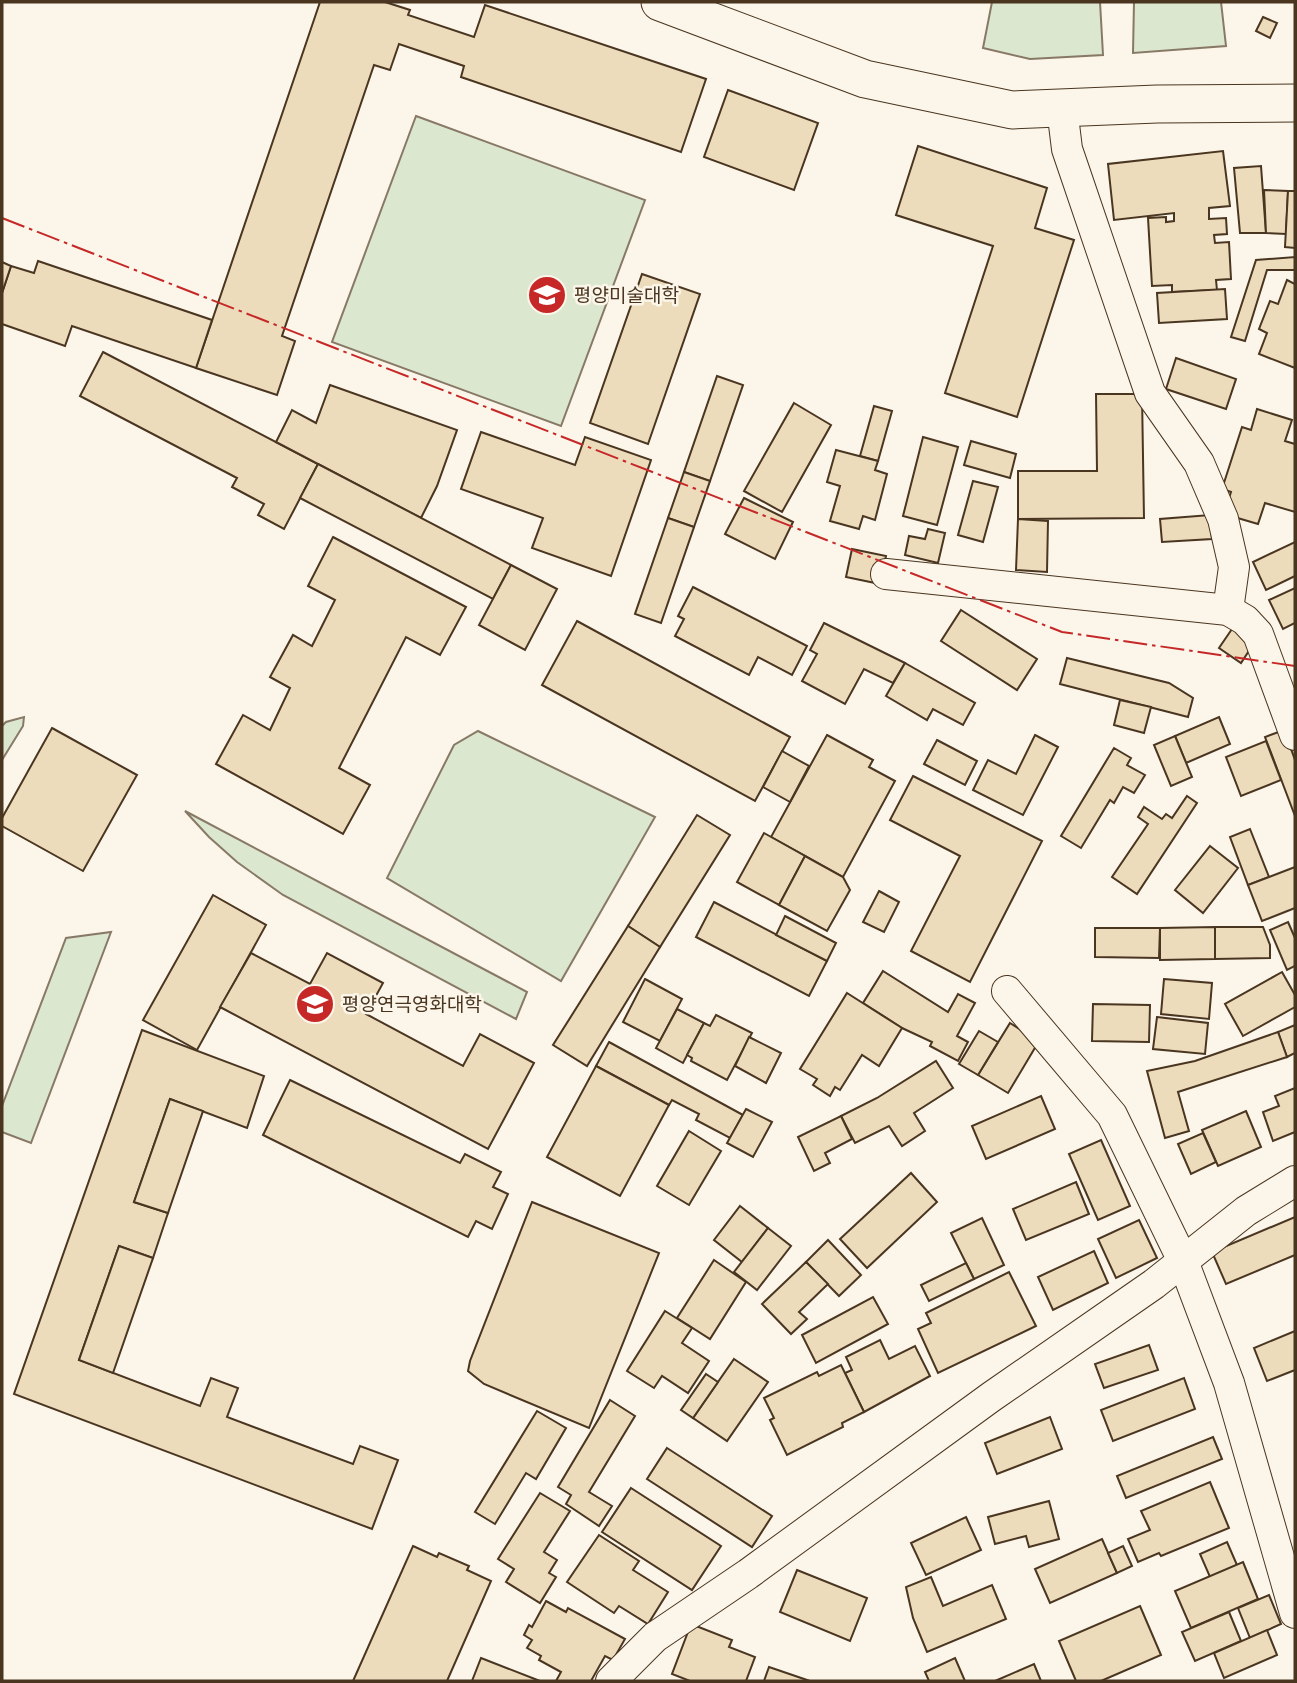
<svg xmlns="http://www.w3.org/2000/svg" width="1297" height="1683" font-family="'Times New Roman','Noto Sans KR',serif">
  <rect width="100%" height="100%" fill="#fbf6e9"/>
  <g fill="#dce7d0" stroke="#887966" stroke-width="2">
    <polygon points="992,2 1100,2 1103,55 1030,59 983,48"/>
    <polygon points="1134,2 1221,2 1226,46 1133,53"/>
    <polygon points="416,116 645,200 561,426 332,342"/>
    <polygon points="24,717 23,726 2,760 2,726 6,722"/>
    <polygon points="478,731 655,817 561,981 387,878 454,745"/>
    <polygon points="185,811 527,992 516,1019 283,895 237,862 209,837"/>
    <polygon points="111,932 31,1143 2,1132 2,1106 66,938"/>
  </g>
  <g fill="#ecdcbc" stroke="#4a3520" stroke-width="2">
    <polygon points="320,2 385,2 410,10 408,15 474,37 485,5 706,79 681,152 461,77 464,66 399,44 390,70 374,65 282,336 295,341 277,395 196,368"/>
    <polygon points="1263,17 1277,23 1270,38 1256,31"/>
    <polygon points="728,90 818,123 794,190 704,157"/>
    <polygon points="918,146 1047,188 1035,228 1074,240 1017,417 945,393 993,246 896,215"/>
    <polygon points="1223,151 1230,206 1209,208 1209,219 1226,218 1227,234 1214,235 1215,243 1229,242 1231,279 1216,280 1217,290 1172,292 1172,285 1152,286 1148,218 1166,217 1166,222 1174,221 1174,213 1114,220 1108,164"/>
    <polygon points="1261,166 1266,233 1240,233 1234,168"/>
    <polygon points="1264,190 1288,191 1286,234 1266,233"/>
    <polygon points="1288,191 1295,191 1295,248 1285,247"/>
    <polygon points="1295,257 1295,270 1267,270 1245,341 1231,337 1256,260"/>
    <polygon points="38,261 212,320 196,368 72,326 65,346 2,324 2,293 11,266 34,273"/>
    <polygon points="2,262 11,266 2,293"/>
    <polygon points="642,274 700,294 648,444 590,423"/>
    <polygon points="1287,280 1295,284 1295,368 1259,354 1267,333 1259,329 1270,301 1278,304"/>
    <polygon points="1225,289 1227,319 1159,323 1157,293"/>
    <polygon points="103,352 318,464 284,529 258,515 264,504 232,487 237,478 80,396"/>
    <polygon points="1176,358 1236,379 1226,409 1166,389"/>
    <polygon points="717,376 743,385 710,481 684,472"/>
    <polygon points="330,385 457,430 437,486 421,518 276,442 292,410 316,423"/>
    <polygon points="1096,394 1142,394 1144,518 1018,519 1018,471 1097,471"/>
    <polygon points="794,403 831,425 782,512 744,491"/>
    <polygon points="874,406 892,411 878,461 860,456"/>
    <polygon points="1257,409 1292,420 1285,441 1295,444 1295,512 1265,503 1258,524 1224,514 1231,492 1222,489 1242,427 1251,430"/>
    <polygon points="481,432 575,465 585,437 651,460 611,576 532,548 543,518 461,489"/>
    <polygon points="923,437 958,447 937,525 903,516"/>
    <polygon points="971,441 1016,454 1010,478 964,465"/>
    <polygon points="836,450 878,461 875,470 887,474 875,520 863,516 859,529 830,521 840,486 827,482"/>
    <polygon points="318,464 511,565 493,599 300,498"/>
    <polygon points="684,472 710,481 694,527 668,518"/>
    <polygon points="973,481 998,487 983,542 958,535"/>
    <polygon points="744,498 793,522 775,559 725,534"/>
    <polygon points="1210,515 1212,539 1162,542 1160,519"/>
    <polygon points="668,518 694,527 661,623 635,614"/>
    <polygon points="1018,519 1048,521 1047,572 1016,570"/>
    <polygon points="928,529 945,533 938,563 905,555 909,536 925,539"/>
    <polygon points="333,537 466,607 440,655 406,637 339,768 370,785 343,834 216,764 243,715 270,730 290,688 270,677 293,635 312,646 335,600 308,586"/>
    <polygon points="1295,542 1295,576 1266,590 1253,562"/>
    <polygon points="852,549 886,556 880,584 846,577"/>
    <polygon points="511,565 557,589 525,650 479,625"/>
    <polygon points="693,587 807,646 792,675 758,657 749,675 675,636 684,619 678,616"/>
    <polygon points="1295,588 1295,623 1283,629 1269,600"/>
    <polygon points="961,610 1037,659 1017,690 941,641"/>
    <polygon points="577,621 790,737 755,801 542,685"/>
    <polygon points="824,623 905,663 893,683 864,669 845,704 802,681 817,654 810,650"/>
    <polygon points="1234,626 1256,640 1241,663 1219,648"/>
    <polygon points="1067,658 1169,683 1193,698 1188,717 1060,684"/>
    <polygon points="905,663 975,703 963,725 933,709 927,720 886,696"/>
    <polygon points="1120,700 1151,707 1144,733 1114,725"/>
    <polygon points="1219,717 1230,744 1186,763 1175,736"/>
    <polygon points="52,728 137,775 83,871 2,826 2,818"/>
    <polygon points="1284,730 1295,760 1295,816 1265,737"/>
    <polygon points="827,735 873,760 869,767 895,781 843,877 771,837"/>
    <polygon points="1035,735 1058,747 1023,815 973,790 988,760 1016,774"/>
    <polygon points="1175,736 1192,777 1171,786 1154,745"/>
    <polygon points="937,740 977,761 965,785 924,764"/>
    <polygon points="1266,741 1281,780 1241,796 1226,757"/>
    <polygon points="1114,748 1131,758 1127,765 1145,775 1134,793 1123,787 1114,803 1110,800 1081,848 1061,836"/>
    <polygon points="782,751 809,766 790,802 763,787"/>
    <polygon points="913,776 1042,841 970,982 911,951 960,856 890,820"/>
    <polygon points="1187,796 1197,803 1137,894 1112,877 1148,824 1138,817 1144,807 1162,819 1166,814 1172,818"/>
    <polygon points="697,815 730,835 660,947 628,926"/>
    <polygon points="1250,829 1269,877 1248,885 1230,837"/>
    <polygon points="764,833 805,856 779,905 737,882"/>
    <polygon points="1210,846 1238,868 1203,913 1175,890"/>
    <polygon points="805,856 843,877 850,890 827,931 779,905"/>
    <polygon points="1295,867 1295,908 1262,921 1248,885"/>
    <polygon points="879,891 899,902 884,932 863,922"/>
    <polygon points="213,895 266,925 197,1050 143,1020"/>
    <polygon points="714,902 827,961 809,996 696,937"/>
    <polygon points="785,916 836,943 827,961 776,935"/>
    <polygon points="1288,922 1295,938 1295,966 1287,970 1270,930"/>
    <polygon points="628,926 660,947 587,1066 553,1045"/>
    <polygon points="1215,927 1263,927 1270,945 1270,958 1215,959"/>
    <polygon points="1215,927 1215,959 1160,960 1160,928"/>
    <polygon points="1095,928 1160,928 1159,958 1095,957"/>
    <polygon points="251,953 310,984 327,953 383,983 366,1014 463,1066 480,1034 534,1063 488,1149 220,1007"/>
    <polygon points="883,971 948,1012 958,994 975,1003 957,1036 968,1042 958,1061 930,1046 932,1042 902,1028 863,1003"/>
    <polygon points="1282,972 1295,995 1295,1007 1243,1036 1225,1004"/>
    <polygon points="645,979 682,999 660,1041 623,1022"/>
    <polygon points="1164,979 1212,983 1209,1019 1161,1014"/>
    <polygon points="847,993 902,1028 879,1066 862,1055 840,1090 835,1087 830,1096 813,1085 817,1079 800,1069"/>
    <polygon points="1093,1004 1150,1005 1149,1042 1092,1041"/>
    <polygon points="677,1009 704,1023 683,1063 656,1048"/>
    <polygon points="716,1015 752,1033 727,1080 691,1061 692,1058 687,1055 704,1023 710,1026"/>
    <polygon points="1157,1017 1208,1023 1205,1054 1153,1049"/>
    <polygon points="1010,1023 1039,1041 1008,1093 978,1075"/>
    <polygon points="1295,1025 1295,1053 1287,1057 1278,1032"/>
    <polygon points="142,1030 264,1076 247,1128 170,1099 134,1202 168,1213 153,1258 119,1246 79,1360 200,1406 211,1378 238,1388 227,1417 353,1464 360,1446 398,1460 372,1529 14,1394"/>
    <polygon points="979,1031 998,1042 978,1075 959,1064"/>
    <polygon points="1278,1032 1287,1057 1178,1092 1189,1131 1165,1138 1147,1071 1195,1061"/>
    <polygon points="749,1037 781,1053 766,1083 735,1066"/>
    <polygon points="609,1042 743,1115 730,1138 696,1120 699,1114 672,1100 669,1105 596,1066"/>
    <polygon points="936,1061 953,1088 914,1113 925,1131 902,1146 889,1126 855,1143 841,1116 877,1098"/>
    <polygon points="596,1066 669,1105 620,1196 547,1157"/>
    <polygon points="290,1080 460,1163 465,1154 501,1172 493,1187 508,1194 492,1229 476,1221 468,1237 263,1135"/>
    <polygon points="1295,1088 1295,1132 1273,1141 1263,1112 1279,1106 1275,1096"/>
    <polygon points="1041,1096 1055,1129 986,1159 972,1126"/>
    <polygon points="170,1099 203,1111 168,1213 134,1202"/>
    <polygon points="746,1109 772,1122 753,1157 727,1143"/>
    <polygon points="1246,1111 1261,1147 1218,1166 1202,1130"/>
    <polygon points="841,1116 852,1139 825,1153 830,1163 814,1171 798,1137"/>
    <polygon points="689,1131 721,1151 689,1205 657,1186"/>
    <polygon points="1203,1133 1216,1162 1191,1174 1178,1144"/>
    <polygon points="1101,1140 1130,1206 1098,1220 1069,1154"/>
    <polygon points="911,1173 937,1202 867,1268 840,1239"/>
    <polygon points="1076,1182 1089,1214 1026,1240 1013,1209"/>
    <polygon points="532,1202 659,1253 589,1428 484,1384 468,1371 470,1361"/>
    <polygon points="740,1206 768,1228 742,1262 714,1240"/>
    <polygon points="1295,1217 1295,1255 1226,1284 1212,1252"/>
    <polygon points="982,1218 1004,1265 974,1279 951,1233"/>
    <polygon points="1139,1220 1157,1258 1116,1278 1098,1239"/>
    <polygon points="768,1228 791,1246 757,1290 734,1272"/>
    <polygon points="828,1240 861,1275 839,1296 806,1262"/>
    <polygon points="119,1246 153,1258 113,1373 79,1360"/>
    <polygon points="1094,1251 1108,1283 1053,1310 1038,1277"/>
    <polygon points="714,1260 746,1282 710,1339 677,1318"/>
    <polygon points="806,1262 828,1284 799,1312 807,1319 791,1334 762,1304"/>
    <polygon points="966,1263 974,1279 929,1301 921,1285"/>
    <polygon points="1009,1272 1036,1326 938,1373 918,1329 931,1323 926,1313"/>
    <polygon points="873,1297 888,1324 816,1363 802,1335"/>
    <polygon points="665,1311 692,1328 682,1343 709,1361 688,1393 662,1376 654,1388 627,1371"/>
    <polygon points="1295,1331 1295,1370 1267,1381 1254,1348"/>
    <polygon points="880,1340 889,1359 915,1346 930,1376 864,1412 845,1373 852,1370 846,1357"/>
    <polygon points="1149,1345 1158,1370 1104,1388 1095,1364"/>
    <polygon points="734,1359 768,1382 727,1441 693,1418"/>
    <polygon points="841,1365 864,1412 842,1423 843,1427 787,1455 770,1420 774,1418 764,1398 817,1372 819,1376"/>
    <polygon points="706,1374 718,1382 693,1418 681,1410"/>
    <polygon points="1184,1378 1195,1409 1113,1441 1101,1410"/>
    <polygon points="610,1400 635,1416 589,1492 612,1506 599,1526 566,1504 571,1495 558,1487"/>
    <polygon points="537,1411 566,1428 536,1479 526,1473 495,1524 475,1512"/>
    <polygon points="1050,1417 1062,1449 997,1474 985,1443"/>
    <polygon points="1213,1437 1222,1459 1126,1498 1117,1476"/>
    <polygon points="667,1448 772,1516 752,1547 647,1479"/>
    <polygon points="1210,1482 1229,1528 1161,1556 1159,1553 1138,1562 1128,1539 1150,1530 1141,1511"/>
    <polygon points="631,1488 721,1546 692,1590 602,1532"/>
    <polygon points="540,1493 570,1511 544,1552 557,1560 549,1573 556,1577 540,1603 506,1582 514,1569 498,1559"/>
    <polygon points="1049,1501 1059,1539 1029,1547 1026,1536 995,1544 988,1517"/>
    <polygon points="966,1517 981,1550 926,1575 911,1543"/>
    <polygon points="599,1535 639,1561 633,1570 668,1592 648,1624 619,1606 614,1613 567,1582"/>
    <polygon points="1102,1539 1117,1573 1050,1603 1035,1569"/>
    <polygon points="1227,1542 1237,1565 1210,1577 1200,1554"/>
    <polygon points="413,1546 437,1557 439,1553 469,1566 467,1570 491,1581 447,1681 353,1681"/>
    <polygon points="1123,1546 1132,1566 1117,1573 1108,1553"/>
    <polygon points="1243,1562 1258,1599 1191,1628 1175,1591"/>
    <polygon points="797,1570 867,1598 850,1641 780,1612"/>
    <polygon points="931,1577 943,1606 992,1585 1006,1619 927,1652 913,1618 906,1587"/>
    <polygon points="1269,1595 1281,1624 1250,1638 1238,1608"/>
    <polygon points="546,1601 566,1612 568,1608 625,1639 613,1660 605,1656 591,1681 556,1681 561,1672 539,1660 541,1656 527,1648 532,1640 524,1635 529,1625 532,1627"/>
    <polygon points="1140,1606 1161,1655 1101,1681 1076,1681 1059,1641"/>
    <polygon points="1229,1612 1241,1641 1195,1661 1182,1632"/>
    <polygon points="691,1624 732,1640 729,1647 755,1657 746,1681 690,1681 672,1674"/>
    <polygon points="1267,1630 1277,1655 1224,1678 1214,1653"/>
    <polygon points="481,1658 540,1681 472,1681"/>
    <polygon points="955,1658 965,1681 929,1681 925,1672"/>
    <polygon points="1034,1664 1041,1681 995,1681"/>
    <polygon points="769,1667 810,1681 764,1681"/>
  </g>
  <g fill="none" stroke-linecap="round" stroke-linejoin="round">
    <defs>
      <g id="minor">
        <polyline points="1062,108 1067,149 1150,393 1199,463 1223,519 1234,567 1228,610"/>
        <polyline points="886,574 1228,610 1245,620 1258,634 1295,735"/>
        <polyline points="1007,991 1112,1115 1183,1261 1229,1383 1295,1613"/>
        <polyline points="611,1681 655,1637 748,1574 991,1397 1154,1284 1246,1211 1295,1181"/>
      </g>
      <polyline id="tertiary" points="660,2 865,79 1012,110 1157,104 1295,103"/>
    </defs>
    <use href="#minor" stroke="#4a3520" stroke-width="32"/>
    <use href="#tertiary" stroke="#4a3520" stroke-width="39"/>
    <use href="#minor" stroke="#fbf6e9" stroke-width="30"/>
    <use href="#tertiary" stroke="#fbf6e9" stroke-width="37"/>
    <polyline stroke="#c62828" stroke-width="2" stroke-dasharray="24 5 3.5 5" stroke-linecap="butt" points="2,218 1062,632 1295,666"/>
  </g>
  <defs>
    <symbol id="university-disc" viewBox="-11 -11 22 22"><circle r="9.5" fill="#c62828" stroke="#fbf6e9"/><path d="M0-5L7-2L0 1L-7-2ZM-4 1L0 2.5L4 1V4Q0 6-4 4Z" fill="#fff"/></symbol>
  </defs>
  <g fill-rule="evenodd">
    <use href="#university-disc" x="525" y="273" width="44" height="44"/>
    <use href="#university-disc" x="293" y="982" width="44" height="44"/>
  </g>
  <g text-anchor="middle" stroke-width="5" stroke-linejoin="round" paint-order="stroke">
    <g font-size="19" fill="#4a3520" stroke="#fbf6e9" text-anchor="start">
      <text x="574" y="302">평양미술대학</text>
      <text x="342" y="1011">평양연극영화대학</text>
    </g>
  </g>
  <rect width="1297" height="1683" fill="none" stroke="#4a3520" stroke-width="7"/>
</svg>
